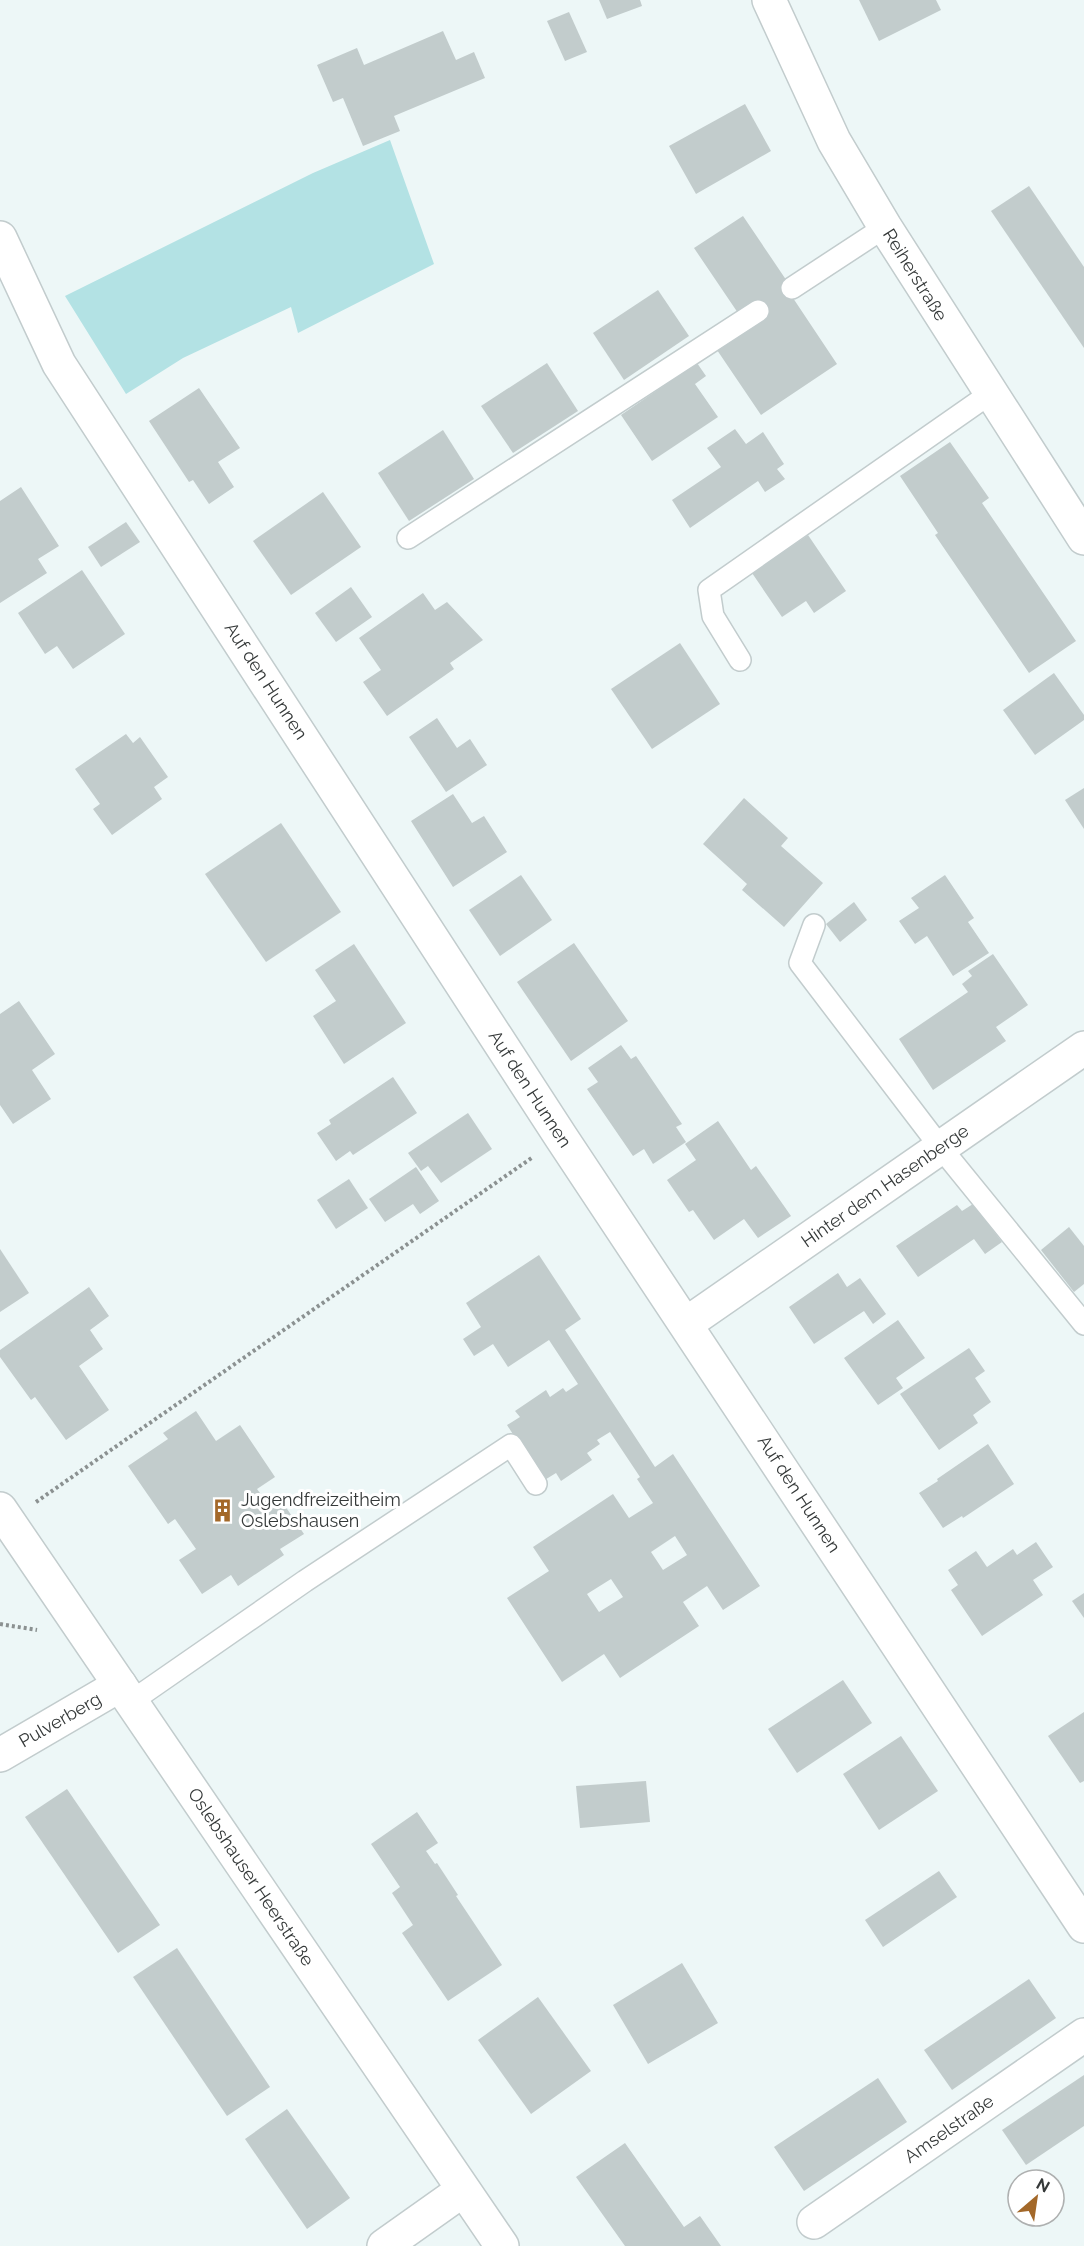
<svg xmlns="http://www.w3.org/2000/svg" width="1084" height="2246" font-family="Raleway,sans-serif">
  <rect width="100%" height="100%" fill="#edf7f7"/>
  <polygon fill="#b3e2e4" points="390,140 434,264 298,333 291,307 183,358 126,394 65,296 313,173"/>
  <g fill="#c2cccc" fill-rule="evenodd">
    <polygon points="599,0 640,0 642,6 607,19"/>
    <polygon points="859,0 936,0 941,10 879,41"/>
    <polygon points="569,12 587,52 565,61 547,21"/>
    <polygon points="443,31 456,60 474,52 485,78 394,116 400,131 363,146 343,98 333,102 317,65 357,48 364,65"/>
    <polygon points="745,104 771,151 696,194 669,146"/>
    <polygon points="1029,186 1084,267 1084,348 991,211"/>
    <polygon points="743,216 797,296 793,298 837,364 761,415 717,350 738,313 694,248"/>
    <polygon points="658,290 689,336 624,380 593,333"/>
    <polygon points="547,363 578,411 513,453 481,406"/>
    <polygon points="697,363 706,376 695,384 718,417 652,461 621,415"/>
    <polygon points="199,388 240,448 218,462 234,487 209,504 193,480 189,482 149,421"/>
    <polygon points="735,429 746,444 763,432 784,464 777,469 785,479 765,492 758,481 690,528 672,500 721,467 707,448"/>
    <polygon points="443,430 474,479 409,521 378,473"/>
    <polygon points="950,442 989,498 982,503 1076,641 1029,673 935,535 938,533 900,476"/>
    <polygon points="21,487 59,546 38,559 47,573 0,603 0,501"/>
    <polygon points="323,492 361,547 291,595 253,541"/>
    <polygon points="126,522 140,542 101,567 88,547"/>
    <polygon points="808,535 846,591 814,613 806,601 782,617 752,573"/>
    <polygon points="82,570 125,634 73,669 57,646 45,654 18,613"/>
    <polygon points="351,587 372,617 336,642 315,613"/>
    <polygon points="423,593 435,610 447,602 483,640 450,663 454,669 387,716 363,682 381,670 359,638"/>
    <polygon points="680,643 720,704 652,749 611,689"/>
    <polygon points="1054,673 1084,715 1084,720 1035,755 1003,710"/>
    <polygon points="437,718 457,748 470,739 487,765 446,792 409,737"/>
    <polygon points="126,734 133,743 140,737 168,777 154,787 162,799 112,835 93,809 100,804 75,769"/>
    <polygon points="1084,788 1084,829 1065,800"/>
    <polygon points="453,794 472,823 484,816 507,852 453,887 411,821"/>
    <polygon points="744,798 788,838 781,846 823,883 784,927 742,890 747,884 703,844"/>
    <polygon points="281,823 341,912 266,962 205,874"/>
    <polygon points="521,875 552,920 500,956 469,910"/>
    <polygon points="945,875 974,918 968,922 989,953 953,976 927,936 915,944 899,921 919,908 911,898"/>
    <polygon points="854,902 867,920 840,942 826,924"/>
    <polygon points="574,943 628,1021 571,1061 517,982"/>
    <polygon points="354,944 406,1023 344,1064 313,1016 336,1001 315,970"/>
    <polygon points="993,954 1028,1005 996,1027 1006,1041 933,1090 899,1039 968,992 962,984 972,976 968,971"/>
    <polygon points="19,1001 55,1054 32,1070 51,1099 13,1124 0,1105 0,1014"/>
    <polygon points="621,1045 631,1059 636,1056 682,1124 676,1127 686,1142 653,1164 644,1149 633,1156 587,1089 598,1082 588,1068"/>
    <polygon points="393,1077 417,1113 353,1155 350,1151 336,1161 317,1133 331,1124 329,1120"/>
    <polygon points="468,1113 492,1149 441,1183 428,1166 421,1171 408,1153"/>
    <polygon points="718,1121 751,1170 756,1166 791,1216 758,1238 744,1219 714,1240 693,1210 689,1212 667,1180 696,1160 685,1144"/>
    <polygon points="416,1167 439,1201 420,1214 413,1204 385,1222 369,1199"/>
    <polygon points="349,1179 368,1208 336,1229 317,1200"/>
    <polygon points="973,1204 1002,1242 985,1254 974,1239 918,1277 896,1246 957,1205 962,1211"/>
    <polygon points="1069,1227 1084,1246 1084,1284 1074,1292 1041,1250"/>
    <polygon points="0,1249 29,1293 0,1312"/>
    <path d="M539,1255L581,1319L565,1330L655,1467L673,1454L760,1586L723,1610L707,1586L683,1602L699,1626L620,1678L604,1654L562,1682L507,1598L549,1571L533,1547L613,1494L629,1518L653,1503L637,1479L640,1477L610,1432L597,1440L600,1444L587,1453L592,1460L561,1481L556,1473L543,1481L507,1425L520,1417L515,1411L546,1390L550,1397L563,1388L566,1392L578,1384L549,1340L508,1367L493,1344L474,1356L463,1339L481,1327L466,1303ZM675,1536L687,1555L663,1570L651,1552ZM611,1579L623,1597L599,1612L587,1594Z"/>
    <polygon points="838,1273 847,1287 860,1278 886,1314 873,1324 864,1311 814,1344 789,1307"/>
    <polygon points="89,1287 109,1316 90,1330 103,1349 79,1366 109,1410 66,1440 35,1397 31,1400 0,1357 0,1350"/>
    <polygon points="898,1320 925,1358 896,1378 903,1388 878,1405 844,1358"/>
    <polygon points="969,1348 985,1371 975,1378 991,1402 973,1415 978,1423 939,1450 900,1394"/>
    <polygon points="196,1411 216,1441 240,1425 275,1477 257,1489 266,1501 277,1494 304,1534 280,1549 284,1555 238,1586 231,1575 202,1594 179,1560 196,1549 175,1519 168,1524 128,1466 168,1439 163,1433"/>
    <polygon points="988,1444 1014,1484 963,1518 962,1516 943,1528 919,1493 938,1481 937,1479"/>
    <polygon points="1036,1542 1053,1567 1033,1580 1043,1595 982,1636 951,1590 958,1585 948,1570 976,1551 987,1567 1013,1549 1017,1555"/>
    <polygon points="1084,1593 1084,1618 1072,1601"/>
    <polygon points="843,1680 872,1723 797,1773 768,1729"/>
    <polygon points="1084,1712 1084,1781 1080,1783 1048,1736"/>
    <polygon points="901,1736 938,1791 879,1830 843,1774"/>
    <polygon points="646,1781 650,1822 580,1828 576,1786"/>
    <polygon points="67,1789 160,1925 118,1953 25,1817"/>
    <polygon points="417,1812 438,1843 426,1851 435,1864 437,1863 458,1895 456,1896 502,1965 448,2001 402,1933 413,1925 392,1893 400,1887 371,1844"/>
    <polygon points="939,1871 957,1897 883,1947 865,1920"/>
    <polygon points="177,1948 270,2087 227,2116 133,1977"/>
    <polygon points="682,1963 718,2023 648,2064 613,2005"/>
    <polygon points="1029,1979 1056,2018 952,2090 924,2050"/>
    <polygon points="538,1997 591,2071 531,2114 478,2040"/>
    <polygon points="1084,2075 1084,2126 1026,2165 1002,2130"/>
    <polygon points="878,2078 907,2122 804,2191 774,2147"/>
    <polygon points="287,2109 350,2198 307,2229 245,2139"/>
    <polygon points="625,2143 684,2227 700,2216 721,2246 625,2246 576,2177"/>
  </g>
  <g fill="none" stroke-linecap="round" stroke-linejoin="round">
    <defs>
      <g id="service">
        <polyline points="792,288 885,227"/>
        <polyline points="408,538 758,311"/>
        <polyline points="740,660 713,616 709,590 991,393"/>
        <polyline points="814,925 800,963 941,1148 1084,1324"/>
        <polyline points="132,1701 305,1581 511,1445 536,1484"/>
      </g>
      <g id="minor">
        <polyline points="769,0 834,141 885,227 1084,538"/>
        <polyline points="0,238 59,364 561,1137 1084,1926"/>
        <polyline points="686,1324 1084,1048"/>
        <polyline points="0,1755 120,1685"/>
        <polyline points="814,2222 1084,2035"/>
        <polyline points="384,2246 463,2190"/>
      </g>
      <polyline id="secondary" points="0,1509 502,2246"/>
    </defs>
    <use href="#service" stroke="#c2cccd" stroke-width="24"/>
    <use href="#minor" stroke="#c2cccd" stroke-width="36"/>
    <use href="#secondary" stroke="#c2cccd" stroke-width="36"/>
    <g stroke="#8b9191" stroke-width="4" stroke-dasharray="3 3" stroke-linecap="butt">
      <polyline points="36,1502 533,1157"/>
      <polyline points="0,1624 37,1630"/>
    </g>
    <use href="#service" stroke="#fff" stroke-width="21"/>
    <use href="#minor" stroke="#fff" stroke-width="33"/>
    <use href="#secondary" stroke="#fff" stroke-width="33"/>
  </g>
  <defs>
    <symbol id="building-bare" viewBox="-9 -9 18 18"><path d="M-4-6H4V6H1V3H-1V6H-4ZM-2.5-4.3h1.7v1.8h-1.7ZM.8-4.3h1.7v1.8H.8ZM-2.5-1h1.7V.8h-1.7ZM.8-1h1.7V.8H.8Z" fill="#a36829" stroke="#fff" stroke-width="2.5" paint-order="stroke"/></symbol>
  </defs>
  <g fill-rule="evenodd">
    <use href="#building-bare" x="206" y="1494" width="33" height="33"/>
  </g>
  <g text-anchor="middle" stroke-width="6" stroke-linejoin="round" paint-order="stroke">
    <g font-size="18" fill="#353939" stroke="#fff">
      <text transform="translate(915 275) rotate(58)" y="6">Reiherstraße</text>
      <text transform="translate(266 681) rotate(57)" y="6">Auf den Hunnen</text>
      <text transform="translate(530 1089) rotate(57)" y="6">Auf den Hunnen</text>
      <text transform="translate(885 1186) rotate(-35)" y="6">Hinter dem Hasenberge</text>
      <text transform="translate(799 1494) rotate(57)" y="6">Auf den Hunnen</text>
      <text transform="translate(60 1720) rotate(-30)" y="6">Pulverberg</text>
      <text transform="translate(251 1877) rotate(56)" y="6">Oslebshauser Heerstraße</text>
      <text transform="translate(949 2129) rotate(-35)" y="6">Amselstraße</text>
    </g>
    <g font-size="18" fill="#353939" stroke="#fff" text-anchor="start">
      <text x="241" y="1506">Jugendfreizeitheim<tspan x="241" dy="21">Oslebshausen</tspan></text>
    </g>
  </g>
  <g transform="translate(1036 2198) rotate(29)"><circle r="28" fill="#ffffff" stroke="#aeb0b0" stroke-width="1.5"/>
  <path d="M0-4.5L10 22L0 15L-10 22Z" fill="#a36829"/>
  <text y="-9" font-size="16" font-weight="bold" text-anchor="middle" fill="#353939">N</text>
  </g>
</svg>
